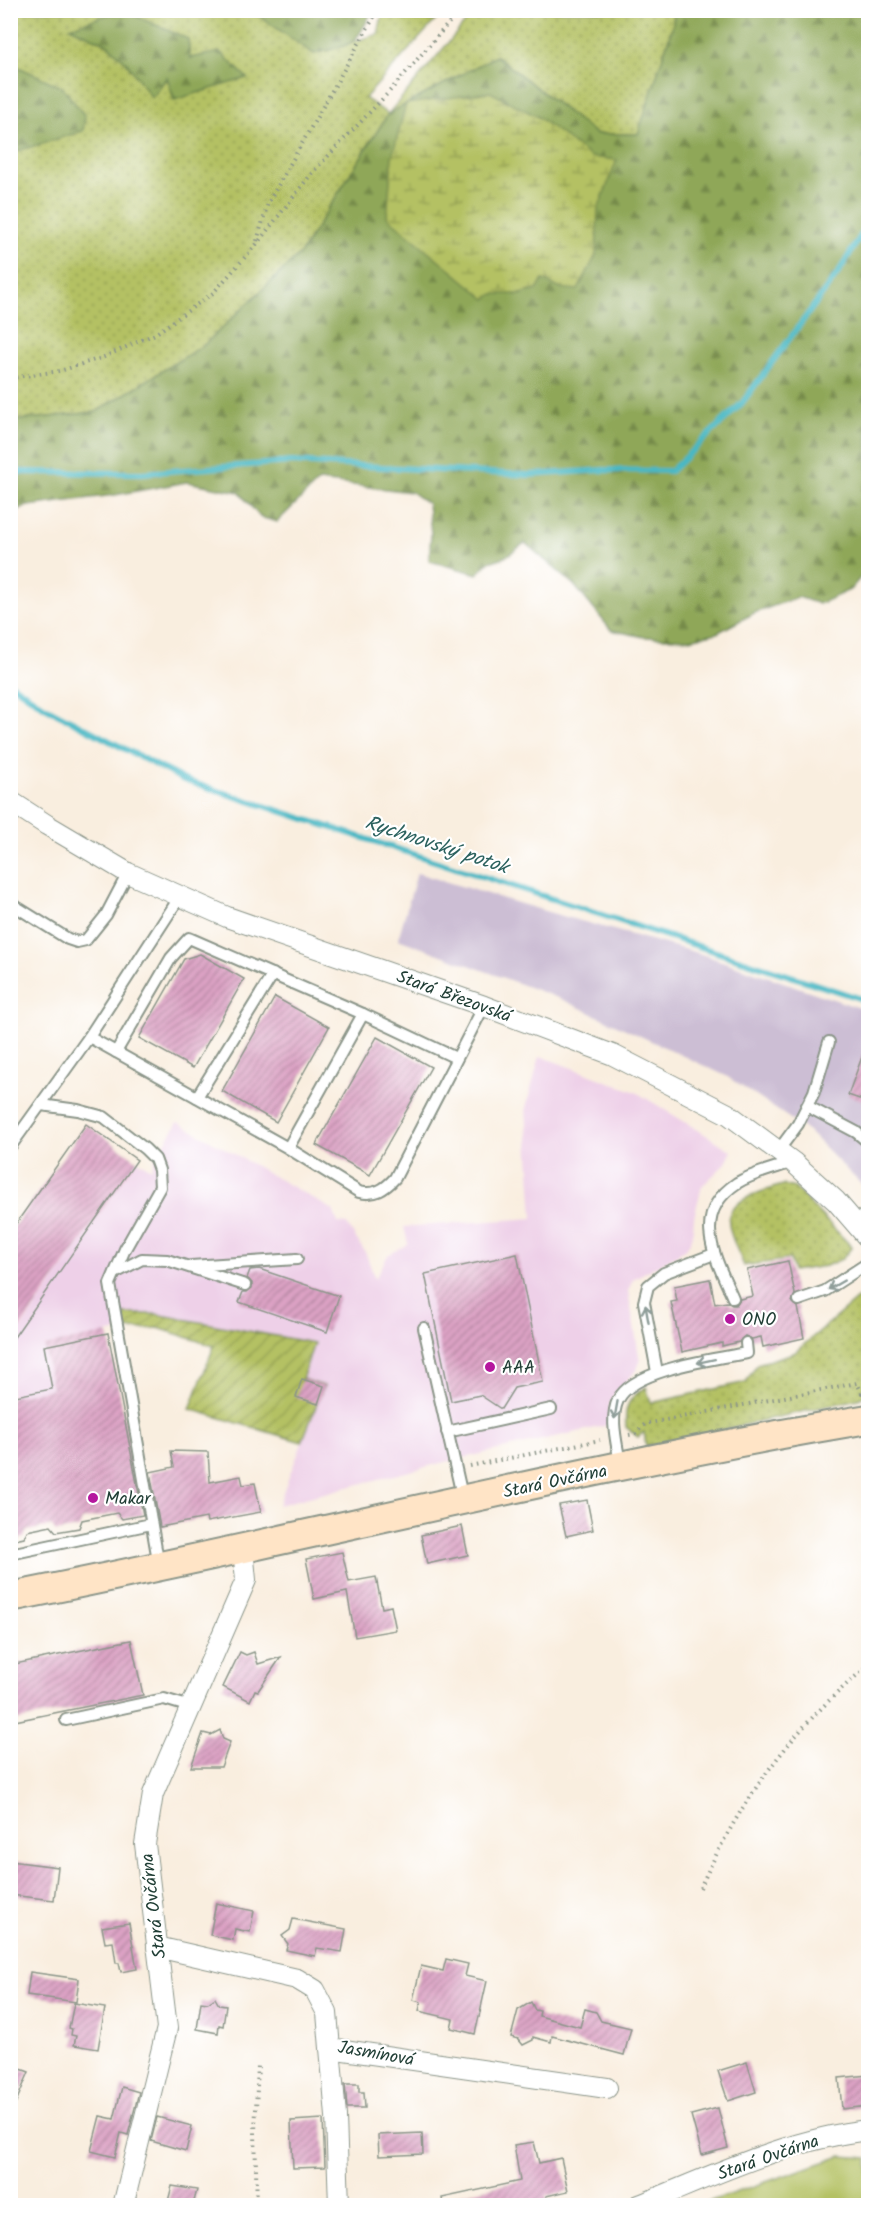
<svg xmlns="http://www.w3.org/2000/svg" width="879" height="2216" font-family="Kalam,sans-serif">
  <defs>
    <pattern id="grass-dots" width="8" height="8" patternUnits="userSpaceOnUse" patternTransform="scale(1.5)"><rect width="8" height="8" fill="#b4c163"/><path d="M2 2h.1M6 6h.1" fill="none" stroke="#929e52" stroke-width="1.8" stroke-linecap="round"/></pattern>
    <pattern id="forest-firs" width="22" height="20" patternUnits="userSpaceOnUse" patternTransform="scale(1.5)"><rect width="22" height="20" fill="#8fa759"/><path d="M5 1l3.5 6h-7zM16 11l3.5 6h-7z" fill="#74894a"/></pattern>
    <pattern id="wetland-marsh" width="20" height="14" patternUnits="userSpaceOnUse" patternTransform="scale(1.5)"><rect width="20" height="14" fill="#b4c163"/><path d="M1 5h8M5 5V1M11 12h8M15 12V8" fill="none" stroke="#929e52"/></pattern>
    <pattern id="garden-furrows" width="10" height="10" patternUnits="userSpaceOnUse" patternTransform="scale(1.5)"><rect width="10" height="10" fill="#b4c163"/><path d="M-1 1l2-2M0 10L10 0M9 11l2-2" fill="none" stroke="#929e52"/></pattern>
    <pattern id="building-hatch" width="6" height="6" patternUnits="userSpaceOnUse" patternTransform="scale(1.5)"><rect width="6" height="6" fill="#dca2c4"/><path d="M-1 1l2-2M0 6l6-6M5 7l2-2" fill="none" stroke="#b285a0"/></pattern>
  </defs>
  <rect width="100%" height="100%" fill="#fff"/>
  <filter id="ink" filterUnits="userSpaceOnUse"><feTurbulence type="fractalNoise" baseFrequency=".0167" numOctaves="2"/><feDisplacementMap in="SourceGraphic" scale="12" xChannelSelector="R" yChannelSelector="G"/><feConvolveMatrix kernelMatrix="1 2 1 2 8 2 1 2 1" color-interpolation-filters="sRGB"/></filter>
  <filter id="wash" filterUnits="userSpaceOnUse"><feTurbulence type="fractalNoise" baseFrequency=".008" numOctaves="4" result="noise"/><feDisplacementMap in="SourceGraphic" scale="24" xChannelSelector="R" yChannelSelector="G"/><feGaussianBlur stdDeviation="1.35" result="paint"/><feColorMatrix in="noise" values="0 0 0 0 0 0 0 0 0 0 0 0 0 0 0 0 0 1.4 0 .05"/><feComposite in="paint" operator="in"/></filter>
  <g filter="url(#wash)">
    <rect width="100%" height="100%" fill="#f9eedf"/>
    <polygon fill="#eed0e8" points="540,1056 636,1092 732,1151 726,1163 702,1186 694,1217 692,1238 685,1250 633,1279 628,1291 640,1362 636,1371 615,1392 609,1406 608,1425 441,1463 278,1505 324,1387 302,1379 313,1345 156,1314 124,1314 126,1330 44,1346 52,1389 11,1397 11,1343 137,1160 151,1169 155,1159 178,1122 333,1210 338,1223 347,1224 366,1254 375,1279 388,1255 408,1244 404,1227 533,1218 526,1107"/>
    <polygon fill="#ccbed4" points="417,873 555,914 698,953 868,1011 868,1191 807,1130 726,1076 561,999 398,939"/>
    <g fill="url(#grass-dots)" stroke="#6a7f4c" stroke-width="1.5">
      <polygon points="10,11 246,11 259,16 314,54 378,34 383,11 444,11 365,98 388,114 475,11 674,11 673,25 639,134 596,134 496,56 388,114 300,254 204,345 96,412 11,421"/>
      <path d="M783,1185L795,1188L852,1247L842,1259L826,1266L793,1271L790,1259L744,1266C739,1252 727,1232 729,1217C731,1199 768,1189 783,1185Z"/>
      <path d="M868,1293V1394L858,1399L646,1447L644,1432L638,1437L626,1427C624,1406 629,1397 646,1387L651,1403L746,1382L757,1364L794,1353L863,1294Z"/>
    </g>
    <g fill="url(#forest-firs)" stroke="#577246" stroke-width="1.5">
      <polygon points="119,11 124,11 188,39 190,58 220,52 247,78 174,100 167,77 152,98 126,62 107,44 70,27"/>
      <path d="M246,11L372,10V11C355,48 352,44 314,54L259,16Z"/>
      <polygon points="674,11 868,11 868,569 850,590 819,604 798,597 754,613 717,633 690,639 644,637 611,630 574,585 525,543 505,557 489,562 477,574 429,561 431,534 428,504 411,492 319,481 277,522 260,517 239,492 187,482 115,495 28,506 11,512 11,421 96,412 204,345 300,254 388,114 496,56 596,134 638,134 673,25"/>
      <polygon points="12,64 62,87 85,116 83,131 11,153"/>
    </g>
    <polygon fill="url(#wetland-marsh)" stroke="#6a7f4c" stroke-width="1.5" points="490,92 538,117 591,157 617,160 598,209 596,255 578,290 559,288 543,280 537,290 521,294 493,294 486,299 387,217 392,157 406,104"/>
    <polygon fill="url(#garden-furrows)" stroke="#6a7f4c" stroke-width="1.5" points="123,1314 156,1314 314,1343 302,1379 324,1386 302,1442 190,1409 214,1346 158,1328 126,1330"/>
    <polygon fill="#b4c163" stroke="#6a7f4c" stroke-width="1.5" points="841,2156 868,2158 868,2205 699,2205"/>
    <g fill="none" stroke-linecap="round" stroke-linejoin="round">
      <g stroke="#4ab8c4" stroke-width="6">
        <polyline points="10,472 142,473 291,462 529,475 603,470 671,471 742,403 838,273 868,224"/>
        <polyline points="10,683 45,707 184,780 868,1001"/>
      </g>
    </g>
    <g id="blocks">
      <g fill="url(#building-hatch)">
        <polygon points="200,954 244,979 193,1068 139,1038 184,959"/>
        <polygon points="275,997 329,1027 276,1122 222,1091"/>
        <polygon points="377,1037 431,1067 370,1175 316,1145"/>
        <polygon points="866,1046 868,1046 868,1102 848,1095"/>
        <polygon points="86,1124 137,1160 10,1343 10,1232"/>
        <polygon points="517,1254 543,1382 514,1388 501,1409 480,1395 451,1401 425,1274"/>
        <polygon points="788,1261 795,1294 792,1302 798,1307 804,1338 763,1347 761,1337 752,1339 745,1336 739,1342 722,1346 722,1343 682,1352 671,1302 677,1301 674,1286 710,1279 715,1304 727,1302 732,1305 736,1305 740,1299 753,1296 747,1270"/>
        <polygon points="259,1269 339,1296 327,1332 239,1302 243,1292 247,1292 252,1288 252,1283 247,1278 250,1270"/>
        <polygon points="108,1333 143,1515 122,1519 117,1513 82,1520 79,1528 56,1532 51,1526 27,1531 24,1538 10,1541 10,1397 52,1389 44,1346"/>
        <polygon points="302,1379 324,1386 318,1404 296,1397"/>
        <polygon points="171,1451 208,1452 210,1482 241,1476 243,1485 255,1483 261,1512 207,1522 206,1518 160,1527 150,1472 174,1467"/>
        <polygon points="587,1500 593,1530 566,1536 559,1505"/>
        <polygon points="462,1526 468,1555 427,1564 421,1535"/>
        <polygon points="342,1552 349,1582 376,1577 382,1608 391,1606 396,1630 355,1637 347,1592 314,1599 306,1559"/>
        <polygon points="131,1640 143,1695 10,1722 10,1665"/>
        <polygon points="240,1652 246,1655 254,1652 258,1664 281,1657 258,1691 255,1690 250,1701 223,1687"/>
        <polygon points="220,1730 223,1739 230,1742 221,1767 191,1767 203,1733 211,1735"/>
        <polygon points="10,1861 58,1867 54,1900 10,1895"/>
        <polygon points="216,1903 254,1911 250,1932 235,1929 233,1940 210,1935"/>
        <polygon points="293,1919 346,1929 342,1952 317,1948 315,1956 286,1950 288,1944 282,1936 290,1930"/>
        <polygon points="129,1923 137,1969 121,1972 119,1963 116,1963 113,1942 105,1943 102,1927"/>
        <polygon points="446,1959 468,1964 465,1976 487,1981 475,2034 451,2028 453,2019 419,2011 421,2002 413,2000 421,1966 443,1971"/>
        <polygon points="30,1972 79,1979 76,2002 27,1995"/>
        <polygon points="215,1998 219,2005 226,2006 223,2026 219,2025 218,2033 197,2029 201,2002 208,2003"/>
        <polygon points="531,2002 535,2010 540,2011 539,2016 580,2027 585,2009 596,2012 601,2021 631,2028 624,2055 552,2036 551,2042 533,2037 533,2040 523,2045 518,2039 511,2037 518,2010"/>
        <polygon points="74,2003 105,2008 98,2049 74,2045 76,2036 71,2035 72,2029 69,2028"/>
        <polygon points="747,2062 756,2092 728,2101 718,2071"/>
        <polygon points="10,2065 29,2072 10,2116"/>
        <polygon points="868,2075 868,2106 842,2109 839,2078"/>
        <polygon points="345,2084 359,2084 359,2092 364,2092 365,2108 347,2108"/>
        <polygon points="122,2087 139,2092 128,2135 121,2133 115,2157 91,2151 100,2116 114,2119"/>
        <polygon points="718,2108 728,2148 702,2155 691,2115"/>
        <polygon points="157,2117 192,2126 186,2151 151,2141"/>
        <polygon points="323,2119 325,2167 293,2168 291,2121"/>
        <polygon points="422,2133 423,2154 379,2156 378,2135"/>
        <polygon points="534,2142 539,2163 561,2158 568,2191 546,2196 548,2205 527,2205 526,2201 502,2205 443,2205 442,2198 520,2181 514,2145"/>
        <polygon points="172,2186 197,2190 193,2205 167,2205"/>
      </g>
    </g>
  </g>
  <g filter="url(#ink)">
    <use href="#blocks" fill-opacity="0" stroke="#8c968a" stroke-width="1.5"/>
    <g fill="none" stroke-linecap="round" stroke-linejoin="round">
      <defs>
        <g id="service">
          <polyline points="10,903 68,939 77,942 86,940 106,915 128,873"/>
          <path d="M89,1037L288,1148L359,1192C375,1196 385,1189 395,1178L484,1006"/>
          <polyline points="116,1052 171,958 189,938 363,1014 456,1058"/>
          <polyline points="197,1097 273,974"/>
          <polyline points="41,1105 78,1110 104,1117 145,1149 155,1159 159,1170 160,1187 125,1249 110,1284 159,1566"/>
          <polyline points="807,1106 856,1132 868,1142"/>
          <polyline points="10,1147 89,1037 181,895"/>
          <polyline points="288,1148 363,1014"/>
          <polyline points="778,1151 798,1124 814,1092 829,1042"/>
          <polyline points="191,1266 297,1259"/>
          <polyline points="115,1273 142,1259 167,1260 245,1285"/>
          <path d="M733,1298C715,1257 690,1214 737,1183C753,1173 776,1168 793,1162"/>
          <polyline points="799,1300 825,1291 868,1263"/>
          <polyline points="424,1328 463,1500"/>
          <polyline points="657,1372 644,1302 648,1286 664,1273 714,1254"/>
          <polyline points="447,1432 551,1409"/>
          <path d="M620,1465C618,1446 609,1419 618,1400C633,1369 715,1359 747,1353L746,1343"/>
          <polyline points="10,1554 151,1524"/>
          <polyline points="66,1720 164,1699 191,1707"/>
        </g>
        <g id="minor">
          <polyline points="10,801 47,825 128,873 227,917 484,1006 613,1055 728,1114 793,1162 836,1201 868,1238"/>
          <polyline points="157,1947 297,1979 315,1990 327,2013 330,2048 607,2088"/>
          <polyline points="330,2048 336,2116 339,2206"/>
          <polyline points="123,2206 167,2028 145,1844 153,1794 246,1580 243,1549"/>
          <path d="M637,2206C712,2176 788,2139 868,2130"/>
        </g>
        <path id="secondary" d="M10,1597C297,1541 580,1467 868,1419"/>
      </defs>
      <use href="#service" stroke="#8c968a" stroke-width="14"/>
      <use href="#minor" stroke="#8c968a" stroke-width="22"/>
      <use href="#secondary" stroke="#8c968a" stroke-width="32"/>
      <g stroke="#8c968a" stroke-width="4" stroke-dasharray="1.5 4.5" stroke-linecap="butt">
        <polyline points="257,241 268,203 378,10"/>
        <polyline points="10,378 60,371 104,357 155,334 213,293 256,245 312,173 389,92 460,10"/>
        <polyline points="629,1435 635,1434 645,1424 857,1383 862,1393 868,1390"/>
        <polyline points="470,1466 600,1440"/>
        <path d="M700,1888C741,1799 792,1728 868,1666"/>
        <polyline points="257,2206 255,2132 258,2065"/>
      </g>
      <use href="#service" stroke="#fff" stroke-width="10"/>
      <use href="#minor" stroke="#fff" stroke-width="20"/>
      <use href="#secondary" stroke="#ffe4c6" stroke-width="28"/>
    </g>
    <defs><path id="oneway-shaft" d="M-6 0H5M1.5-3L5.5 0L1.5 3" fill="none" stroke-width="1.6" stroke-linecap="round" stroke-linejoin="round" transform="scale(1.5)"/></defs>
    <g stroke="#8f9e9a">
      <use href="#oneway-shaft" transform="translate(836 1285) rotate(150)"/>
      <use href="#oneway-shaft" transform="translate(647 1314) rotate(-100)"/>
      <use href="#oneway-shaft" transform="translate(706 1361) rotate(168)"/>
      <use href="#oneway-shaft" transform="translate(616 1410) rotate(100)"/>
    </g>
  </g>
  <g fill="#b5179e" stroke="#fff" stroke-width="2">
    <circle cx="730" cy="1319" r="6"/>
    <circle cx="490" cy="1367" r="6"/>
    <circle cx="93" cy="1498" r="6"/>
  </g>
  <g text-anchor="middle" stroke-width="4.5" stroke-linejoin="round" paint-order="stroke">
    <g font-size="18" fill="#1f3d34" stroke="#fff">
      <text transform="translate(454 996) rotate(20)" y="6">Stará Březovská</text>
      <text transform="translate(555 1481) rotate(-12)" y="6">Stará Ovčárna</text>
      <text transform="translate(153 1906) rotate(-97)" y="6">Stará Ovčárna</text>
      <text transform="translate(376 2053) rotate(10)" y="6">Jasmínová</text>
      <text transform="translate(768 2157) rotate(-19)" y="6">Stará Ovčárna</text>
    </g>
    <g font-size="18" fill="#1f3d34" stroke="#fff" text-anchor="start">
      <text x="742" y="1325">ONO</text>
      <text x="502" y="1373">AAA</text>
      <text x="105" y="1504">Makar</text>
    </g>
    <g font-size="20" font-style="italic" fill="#2c625f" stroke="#fff">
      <text transform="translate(437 844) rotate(18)" y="7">Rychnovský potok</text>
    </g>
  </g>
  <rect width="879" height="2216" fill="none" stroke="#fff" stroke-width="36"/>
</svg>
